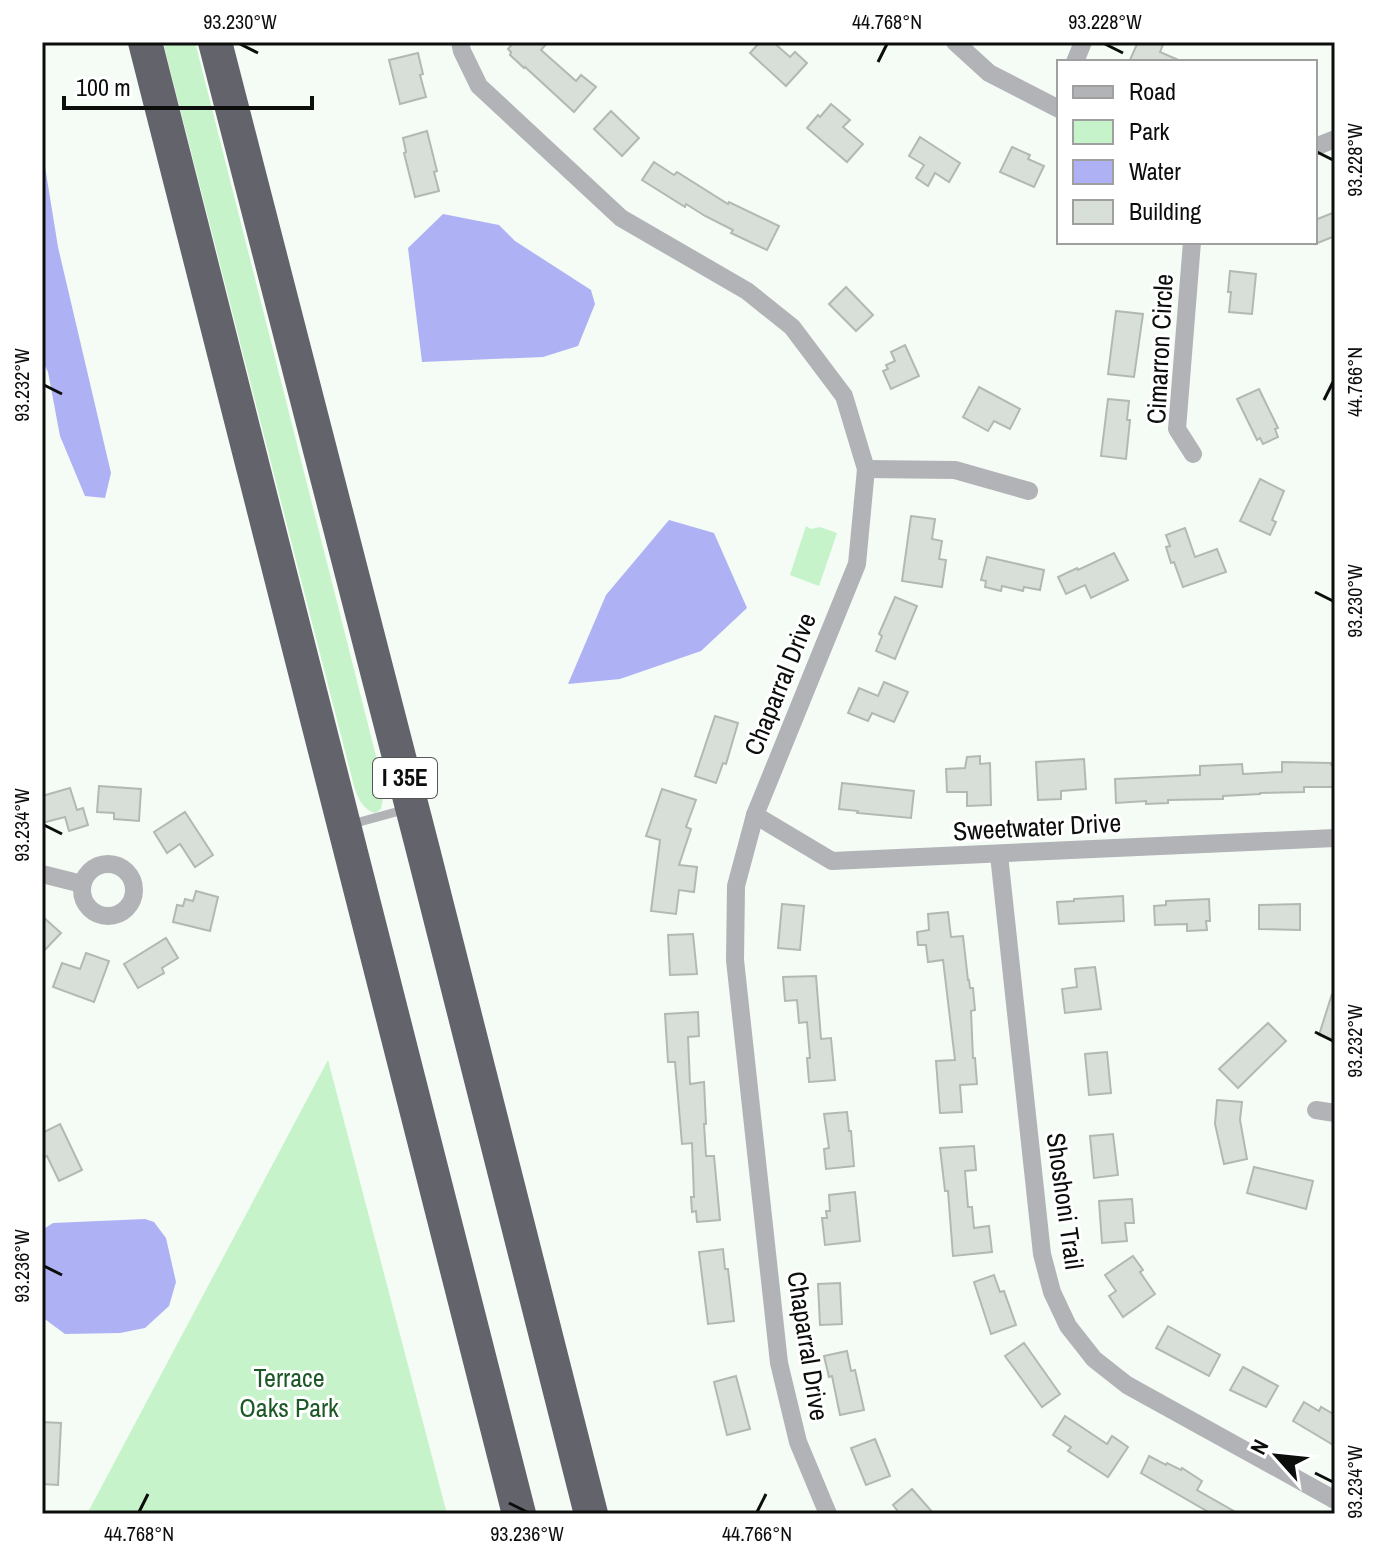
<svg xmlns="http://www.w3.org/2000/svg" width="1377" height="1556" font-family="'Archivo Narrow',sans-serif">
  <rect width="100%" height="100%" fill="#f4fcf5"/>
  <g fill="#c6f3c9">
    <path d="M163,42H195L381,776L383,798L381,809L375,813C362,809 358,798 354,786Z"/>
    <polygon points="806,526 811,529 820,527 837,533 819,586 790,575"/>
    <polygon points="328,1060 447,1514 87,1514"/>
  </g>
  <g fill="#aeb2f5">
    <polygon points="42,148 58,247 111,473 105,498 85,496 60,436 48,372 42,360"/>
    <polygon points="443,214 499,225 515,241 591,290 595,304 578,346 543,357 422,362 408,248"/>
    <polygon points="669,520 714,533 747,608 701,651 620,679 568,684 606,595"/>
    <polygon points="145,1219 154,1222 166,1238 176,1282 169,1306 145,1328 120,1333 65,1334 42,1317 42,1230 53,1223"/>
  </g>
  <g fill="#d8dfd8" stroke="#b2b9b2" stroke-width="2">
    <polygon points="514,42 548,42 541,50 576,81 581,75 596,87 574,112 525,67 524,68 510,55 511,52 508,49"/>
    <polygon points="760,42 773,42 790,57 795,52 807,63 786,86 750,53"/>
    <polygon points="1138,42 1164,42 1160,52 1183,62 1129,62"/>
    <polygon points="418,53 423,74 420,75 426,97 400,104 389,60"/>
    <polygon points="831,104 850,120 843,127 863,144 847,162 807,128 818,115 820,117"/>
    <polygon points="611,111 639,138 622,156 594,129"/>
    <polygon points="427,131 437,171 434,172 439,191 415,197 404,153 406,152 403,138"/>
    <polygon points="920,137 960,163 949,182 935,173 928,186 916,178 924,165 909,156"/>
    <polygon points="1012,147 1030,155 1028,159 1044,166 1034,187 1000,172"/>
    <polygon points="654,162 674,175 677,172 728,204 729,202 779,226 767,250 731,233 733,230 705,216 686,204 685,207 642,180"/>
    <polygon points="1335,212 1335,236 1315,244 1315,220"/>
    <polygon points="1230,271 1256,274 1252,314 1229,312 1231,292 1228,292"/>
    <polygon points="846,287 873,315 856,331 829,304"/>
    <polygon points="1116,311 1143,314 1134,377 1108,374"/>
    <polygon points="905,345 919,376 891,389 883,371 888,369 886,365 895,361 891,352"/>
    <polygon points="979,387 1020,409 1010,429 994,421 988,431 963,417"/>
    <polygon points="1259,389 1278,428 1275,429 1278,437 1263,444 1260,438 1257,440 1237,399"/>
    <polygon points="1108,399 1129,401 1127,420 1130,420 1126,459 1101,456"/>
    <polygon points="1260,479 1284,491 1272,520 1276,522 1270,535 1240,521"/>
    <polygon points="911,516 935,519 932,539 942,541 939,559 946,560 942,587 902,581"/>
    <polygon points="1185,528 1195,557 1217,549 1226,572 1183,587 1174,562 1171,563 1166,547 1170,546 1166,535"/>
    <polygon points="1114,553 1128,580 1091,598 1085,585 1066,594 1058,577 1077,568 1078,570"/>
    <polygon points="987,557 1044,570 1040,590 1024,587 1023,591 1002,586 1001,591 985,587 986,581 981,580"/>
    <polygon points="895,597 917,606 895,659 876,651 882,636 879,634"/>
    <polygon points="884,682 908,692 894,722 872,713 868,721 848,713 859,688 878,696"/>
    <polygon points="715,716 738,723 726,764 723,763 716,783 695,776"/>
    <polygon points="980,756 980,764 990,763 991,805 967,806 967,792 947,792 946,769 965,768 967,757"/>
    <polygon points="1084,759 1086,789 1061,791 1061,799 1038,800 1036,762"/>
    <polygon points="1282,762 1331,763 1331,765 1335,765 1335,787 1304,787 1304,792 1260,793 1260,794 1223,796 1223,799 1168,800 1168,803 1146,804 1146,801 1116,803 1115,779 1200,775 1200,766 1242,764 1243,774 1282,772"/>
    <polygon points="842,783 914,791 911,818 857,813 858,811 839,809"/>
    <polygon points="99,786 141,789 139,821 114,819 114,813 97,812"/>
    <polygon points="70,788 77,810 83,808 88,825 69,831 65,817 42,823 42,796"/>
    <polygon points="662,789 696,800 686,827 691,829 679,865 697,867 694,892 679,890 676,914 651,911 660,840 646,836"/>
    <polygon points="185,812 213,855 195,867 180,844 167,853 154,832"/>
    <polygon points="196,891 218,897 210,931 173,922 177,905 183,906 185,899 193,901"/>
    <polygon points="1123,896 1124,921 1059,924 1057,902 1074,901 1074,899"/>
    <polygon points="1209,899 1210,921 1206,921 1207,930 1187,931 1187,924 1155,925 1154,906 1166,905 1166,901"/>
    <polygon points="782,904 804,906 800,950 778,948"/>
    <polygon points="1300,904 1300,930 1259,929 1259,905"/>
    <polygon points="948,912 951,937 963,936 968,980 969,980 970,988 973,988 975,1010 971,1011 973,1058 975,1058 977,1084 960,1085 962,1112 940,1113 936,1061 955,1060 943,960 928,962 926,945 918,945 917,932 929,930 928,914"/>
    <polygon points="42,916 61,933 42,953"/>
    <polygon points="693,934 697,974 670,975 668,935"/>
    <polygon points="166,938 178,958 162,968 164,973 138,988 124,964"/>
    <polygon points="86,953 109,961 94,1002 53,987 62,963 80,969"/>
    <polygon points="1095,967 1101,1009 1065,1013 1062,989 1077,987 1075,969"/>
    <polygon points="816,976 821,1039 831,1038 835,1080 809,1082 807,1058 810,1058 807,1022 799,1023 797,1000 785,1001 783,977"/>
    <polygon points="1332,994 1335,994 1335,1040 1319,1035"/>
    <polygon points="698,1012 699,1036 688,1037 690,1084 704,1082 706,1124 704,1124 706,1156 714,1156 720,1220 697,1222 696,1211 692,1212 691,1197 694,1197 692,1143 682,1144 675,1062 668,1062 665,1014"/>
    <polygon points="1268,1023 1286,1041 1238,1088 1219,1069"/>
    <polygon points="1107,1052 1111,1093 1089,1095 1085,1054"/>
    <polygon points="1217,1100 1242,1102 1240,1120 1247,1159 1224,1164 1215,1124"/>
    <polygon points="847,1112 849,1131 851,1131 854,1166 826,1169 824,1149 829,1148 824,1114"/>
    <polygon points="60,1124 82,1170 59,1181 47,1156 42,1159 42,1133"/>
    <polygon points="1113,1134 1118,1175 1094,1178 1090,1136"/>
    <polygon points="974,1146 976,1170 965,1171 968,1207 972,1207 974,1228 989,1226 992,1252 953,1256 948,1191 945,1191 940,1148"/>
    <polygon points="1254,1167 1313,1181 1306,1209 1247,1193"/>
    <polygon points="855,1192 860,1241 825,1245 822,1218 827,1218 826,1211 830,1211 829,1195"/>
    <polygon points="1132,1199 1134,1223 1125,1223 1127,1241 1102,1243 1099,1201"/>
    <polygon points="723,1249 725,1269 728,1269 734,1321 708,1324 699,1252"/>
    <polygon points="1133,1256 1143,1270 1140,1272 1155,1294 1123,1317 1109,1296 1116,1291 1105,1275"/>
    <polygon points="994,1275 1000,1292 1004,1291 1016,1325 991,1334 974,1282"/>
    <polygon points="840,1283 842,1324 820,1325 818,1284"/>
    <polygon points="1168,1326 1220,1355 1209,1376 1156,1348"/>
    <polygon points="1024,1343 1060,1394 1042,1407 1005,1356"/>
    <polygon points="847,1351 851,1371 855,1370 864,1410 840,1415 832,1376 829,1377 824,1356"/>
    <polygon points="1243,1367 1278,1386 1266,1407 1230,1390"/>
    <polygon points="736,1376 750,1429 727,1435 714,1382"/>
    <polygon points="1304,1402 1319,1411 1321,1407 1335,1415 1335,1446 1293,1421"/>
    <polygon points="1065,1416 1107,1444 1112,1436 1128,1447 1108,1477 1068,1451 1071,1447 1053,1435"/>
    <polygon points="42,1422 61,1423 58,1485 42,1484"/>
    <polygon points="875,1439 890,1476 866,1485 851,1448"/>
    <polygon points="1149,1456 1166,1465 1167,1463 1181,1470 1182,1468 1202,1481 1197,1490 1239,1514 1212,1514 1141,1473"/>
    <polygon points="912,1489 934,1514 900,1514 893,1505"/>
  </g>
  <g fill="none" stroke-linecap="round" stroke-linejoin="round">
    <polyline stroke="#b2b3b7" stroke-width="9" points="352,824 407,809"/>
    <g stroke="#b2b3b7" stroke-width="18">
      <polyline points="460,42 462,51 479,86 621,218 747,291 792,327 844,396 866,469 857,564 755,815 736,886 735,960 779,1363 798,1442 828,1514"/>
      <polyline points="955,42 989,73 1059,109"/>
      <polyline points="1075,62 1083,42"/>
      <polyline points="1315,147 1335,139"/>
      <polyline points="1192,242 1177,429 1193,454"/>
      <polyline points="866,469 955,470 1029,491"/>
      <polyline points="755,815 832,861 1335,838"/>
      <polyline points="999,855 1042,1254 1052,1292 1068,1326 1094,1359 1127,1385 1335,1500"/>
      <circle cx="108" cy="890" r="26"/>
      <polyline points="42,874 82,884"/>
      <polyline points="1316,1110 1335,1113"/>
    </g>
    <g stroke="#62636b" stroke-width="34">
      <polyline points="145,42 519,1514"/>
      <polyline points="215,42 423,850 591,1514"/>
    </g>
  </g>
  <path fill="none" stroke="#0c0e0c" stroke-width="3" d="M240,44L258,53M1105,44L1123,53M878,62L887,44M1315,151L1333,160M44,385L62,394M1324,400L1333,382M1315,592L1333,601M44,825L62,834M1315,1032L1333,1041M44,1266L62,1275M1315,1473L1333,1482M509,1503L527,1512M139,1512L148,1494M757,1512L766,1494"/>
  <g text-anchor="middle" stroke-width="6" stroke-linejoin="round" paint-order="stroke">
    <rect fill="#fff" stroke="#555655" stroke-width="2" x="373" y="758" width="64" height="40" rx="6"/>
    <g font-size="24" font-weight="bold" fill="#0c0e0c">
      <text x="405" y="786">I 35E</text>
    </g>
    <g font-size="26" fill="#0c0e0c" stroke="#fff">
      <text transform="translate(1160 349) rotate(-87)" y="9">Cimarron Circle</text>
      <text transform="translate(780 684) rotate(-68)" y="9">Chaparral Drive</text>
      <text transform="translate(1037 827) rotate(-3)" y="9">Sweetwater Drive</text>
      <text transform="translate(1065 1201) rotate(82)" y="9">Shoshoni Trail</text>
      <text transform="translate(808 1346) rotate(81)" y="9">Chaparral Drive</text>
    </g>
    <g font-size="26" fill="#1d5927" stroke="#fff">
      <text x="289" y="1387">Terrace<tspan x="289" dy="30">Oaks Park</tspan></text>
    </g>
  </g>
  <rect width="1377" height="1556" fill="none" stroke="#ffffff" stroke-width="88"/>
  <rect x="1057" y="60" width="260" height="184" fill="#ffffff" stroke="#9e9f9e" stroke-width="2"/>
  <rect x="1073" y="86" width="40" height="12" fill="#b2b3b7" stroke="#9e9f9e" stroke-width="2"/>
  <text x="1129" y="100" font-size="24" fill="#0c0e0c">Road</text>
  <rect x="1073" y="120" width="40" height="24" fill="#c6f3c9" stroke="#9e9f9e" stroke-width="2"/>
  <text x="1129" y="140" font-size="24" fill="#0c0e0c">Park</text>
  <rect x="1073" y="160" width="40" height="24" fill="#aeb2f5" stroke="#9e9f9e" stroke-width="2"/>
  <text x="1129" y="180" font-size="24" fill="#0c0e0c">Water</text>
  <rect x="1073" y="200" width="40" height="24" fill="#d8dfd8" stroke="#9e9f9e" stroke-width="2"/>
  <text x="1129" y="220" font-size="24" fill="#0c0e0c">Building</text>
  <g transform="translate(1277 1456) rotate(297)" stroke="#ffffff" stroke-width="6" paint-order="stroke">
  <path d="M0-6L14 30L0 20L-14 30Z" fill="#0c0e0c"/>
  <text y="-12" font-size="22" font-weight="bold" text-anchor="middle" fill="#0c0e0c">N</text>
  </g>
  <path d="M64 96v12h248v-12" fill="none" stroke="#0c0e0c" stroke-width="4"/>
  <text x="76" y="96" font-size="24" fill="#0c0e0c" stroke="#ffffff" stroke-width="6" paint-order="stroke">100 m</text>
  <rect x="44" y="44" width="1289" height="1468" fill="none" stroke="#0c0e0c" stroke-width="3"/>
  <g font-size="20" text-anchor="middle" fill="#0c0e0c">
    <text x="240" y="29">93.230°W</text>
    <text x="887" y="29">44.768°N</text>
    <text x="1105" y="29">93.228°W</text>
    <text transform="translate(1355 160) rotate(-90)" y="7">93.228°W</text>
    <text transform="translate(1355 382) rotate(-90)" y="7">44.766°N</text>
    <text transform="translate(22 385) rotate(-90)" y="7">93.232°W</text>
    <text transform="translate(1355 601) rotate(-90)" y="7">93.230°W</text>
    <text transform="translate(22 825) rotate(-90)" y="7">93.234°W</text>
    <text transform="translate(1355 1041) rotate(-90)" y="7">93.232°W</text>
    <text transform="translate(22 1266) rotate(-90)" y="7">93.236°W</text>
    <text transform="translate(1355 1482) rotate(-90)" y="7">93.234°W</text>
    <text x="139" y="1541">44.768°N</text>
    <text x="527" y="1541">93.236°W</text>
    <text x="757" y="1541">44.766°N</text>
  </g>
</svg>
